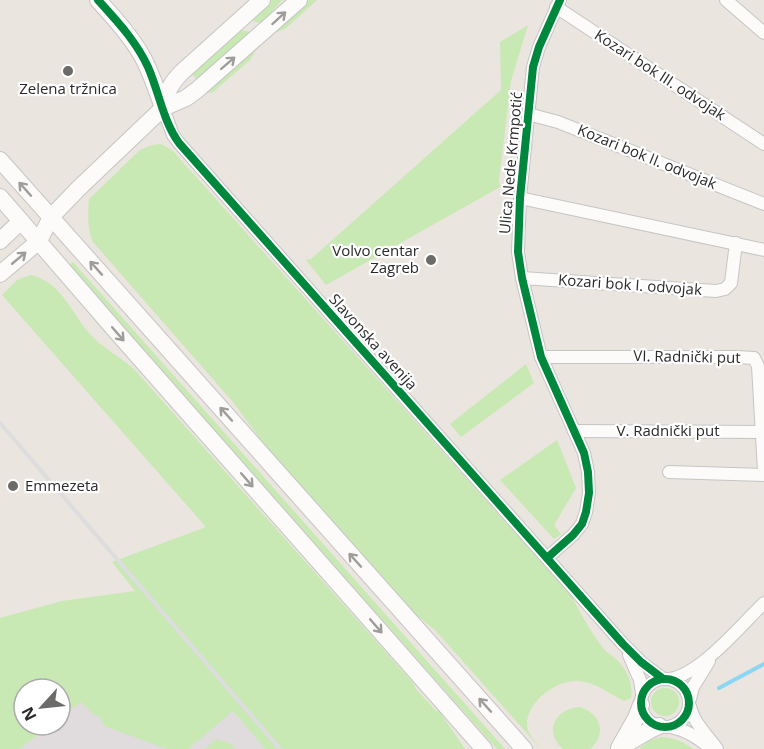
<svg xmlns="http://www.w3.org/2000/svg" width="764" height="749" font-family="'Open Sans',sans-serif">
  <rect width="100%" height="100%" fill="#eae5de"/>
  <path fill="#e0dcde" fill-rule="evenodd" d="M170,636L265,749H0V678ZM24,689H60V725H24Z"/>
  <g fill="#c8e8b4">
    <polygon points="271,0 282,0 261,24 252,20 252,17"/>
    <polygon points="309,0 317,0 285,29 274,33 275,31"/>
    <polygon points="528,25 511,81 499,180 500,187 326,285 306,260 311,259 501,90 500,42"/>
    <polygon points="241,30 250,32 250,34 198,81 191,72 238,31"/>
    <polygon points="254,50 256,50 250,60 213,92 209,93 207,91"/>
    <path d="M161,144L172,150L571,595C581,614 590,631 603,648C607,653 613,656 617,660C628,671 633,684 631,698L624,701C608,693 596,682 578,681C556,679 525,703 527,726C527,733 537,743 541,749L435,630L401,603L278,463L233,402L93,242C87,228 88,214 89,199L140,150L152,145Z"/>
    <polygon points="73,262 505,749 497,749 68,266"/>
    <path d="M31,275C61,282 71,312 89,333C102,348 119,356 134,369L414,684L415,688L436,711H439L465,749H265L233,711L188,749H167L104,726L99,716H95L81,702L60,718V689H24V725H51L19,749H0V618L62,601L135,591L112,562L206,527L2,295L17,280Z"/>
    <polygon points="526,364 534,383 461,437 450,424"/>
    <polygon points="557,440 576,488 554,525 561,534 554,539 500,480"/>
    <circle cx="665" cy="702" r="14"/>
    <path d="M579,707C600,713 608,733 590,749H563C543,732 555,709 579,707Z"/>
    <path d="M662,737C674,738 683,741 693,749H639L650,740Z"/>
    <polygon points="216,739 231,744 235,749 205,749"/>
  </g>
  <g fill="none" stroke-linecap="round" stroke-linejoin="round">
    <polyline stroke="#8bd6f3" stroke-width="4" points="719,688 764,664"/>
    <defs>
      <g id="street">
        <polyline points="726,0 764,33"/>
        <polyline points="556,7 764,144"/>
        <polyline points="163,108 173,135 179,143 623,644 641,662 662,678"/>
        <polyline points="528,114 558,122 764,204"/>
        <polyline points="520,198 764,250"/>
        <polyline points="522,278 716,291 725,289 731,283 736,243"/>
        <polyline points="541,357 737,357 754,358 758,366 764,471"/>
        <polyline points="574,431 763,432"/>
        <polyline points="669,472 764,475"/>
        <polyline points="547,558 573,535 582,524 586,512 589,493 588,472 584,453 541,357 522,278 518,252 520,198 533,67 539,47 560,0"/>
        <polyline points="629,655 640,680 642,694"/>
        <circle cx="665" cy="703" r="24"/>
        <path d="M670,679C702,673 741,625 764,603"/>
        <polyline points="690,699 693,687 709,661"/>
        <path d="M690,706C693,722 708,736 717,749"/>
        <path d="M671,727C687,730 699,739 712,749"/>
      </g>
      <g id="secondary">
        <path d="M98,0C114,18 130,35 142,56C151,72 157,91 163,108"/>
        <path d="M163,108C167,92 170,84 182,72L262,0"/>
        <polyline points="0,160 524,749"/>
        <polyline points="0,197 115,330 484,749"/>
        <polyline points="0,241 21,221"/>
        <polyline points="0,274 39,241 51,217 79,188 163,108 186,98 197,90 299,0"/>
        <polyline points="621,747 650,730 659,726"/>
        <polyline points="619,748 636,718 641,705"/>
      </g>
    </defs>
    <use href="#street" stroke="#c6c5c5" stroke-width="14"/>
    <use href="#secondary" stroke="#c6c5c5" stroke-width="18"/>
    <use href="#street" stroke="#fcfbfa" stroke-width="12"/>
    <use href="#secondary" stroke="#fcfbfa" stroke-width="16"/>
    <polyline stroke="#dddcde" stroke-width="4" points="0,423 280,749"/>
    <defs>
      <g id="cycleway">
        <path d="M98,0C117,21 136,41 148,67C159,92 163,121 179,143L623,644L641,662L662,678"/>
        <polyline points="547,558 573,535 582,524 586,512 589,493 588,472 584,453 541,357 522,278 518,252 520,198 533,67 539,47 560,0"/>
        <circle cx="665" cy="703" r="24"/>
      </g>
    </defs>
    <use href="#cycleway" stroke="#fff" stroke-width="11"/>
    <use href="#cycleway" stroke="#00873e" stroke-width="8"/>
  </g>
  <defs><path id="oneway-shaft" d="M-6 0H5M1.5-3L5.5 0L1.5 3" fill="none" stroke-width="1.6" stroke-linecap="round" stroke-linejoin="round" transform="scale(1.5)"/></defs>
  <g stroke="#9e9d9c">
    <use href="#oneway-shaft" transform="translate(279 18) rotate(-42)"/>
    <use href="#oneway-shaft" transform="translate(228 63) rotate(-41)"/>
    <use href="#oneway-shaft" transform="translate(25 189) rotate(-132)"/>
    <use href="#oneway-shaft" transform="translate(19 258) rotate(-40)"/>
    <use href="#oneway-shaft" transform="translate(96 268) rotate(-132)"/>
    <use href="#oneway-shaft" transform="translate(118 334) rotate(49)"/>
    <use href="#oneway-shaft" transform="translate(226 414) rotate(-132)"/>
    <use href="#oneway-shaft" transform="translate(247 480) rotate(49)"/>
    <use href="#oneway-shaft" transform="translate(355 560) rotate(-132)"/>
    <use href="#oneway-shaft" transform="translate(376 626) rotate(49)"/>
    <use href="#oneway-shaft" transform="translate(485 705) rotate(-132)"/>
  </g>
  <g fill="#6d6b69" stroke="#fff" stroke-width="2">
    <circle cx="68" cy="71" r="6"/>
    <circle cx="431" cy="260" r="6"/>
    <circle cx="13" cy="486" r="6"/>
  </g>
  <g text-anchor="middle" stroke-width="4.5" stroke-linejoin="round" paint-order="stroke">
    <g font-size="15" fill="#2a2a2a" stroke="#fff">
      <text transform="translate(660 75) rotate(33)" y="5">Kozari bok III. odvojak</text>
      <text transform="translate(647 157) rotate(22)" y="5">Kozari bok II. odvojak</text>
      <text transform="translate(511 163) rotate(-85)" y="5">Ulica Nede Krmpotić</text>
      <text transform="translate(630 285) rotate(4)" y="5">Kozari bok I. odvojak</text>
      <text transform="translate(373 342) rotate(48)" y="5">Slavonska avenija</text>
      <text transform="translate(687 357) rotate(1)" y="5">VI. Radnički put</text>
      <text x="668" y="436">V. Radnički put</text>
    </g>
    <g font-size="15" fill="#2a2a2a" stroke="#fff">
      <text x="68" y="94">Zelena tržnica</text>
      <text x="419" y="256" text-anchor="end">Volvo centar<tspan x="419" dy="17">Zagreb</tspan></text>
      <text x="25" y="491" text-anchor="start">Emmezeta</text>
    </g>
  </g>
  <g transform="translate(42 707) rotate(243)"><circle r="28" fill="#ffffff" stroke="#aaaaaa" stroke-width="1.5"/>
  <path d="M0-4.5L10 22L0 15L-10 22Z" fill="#6d6b69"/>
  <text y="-9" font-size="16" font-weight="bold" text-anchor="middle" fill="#2a2a2a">N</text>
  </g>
</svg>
